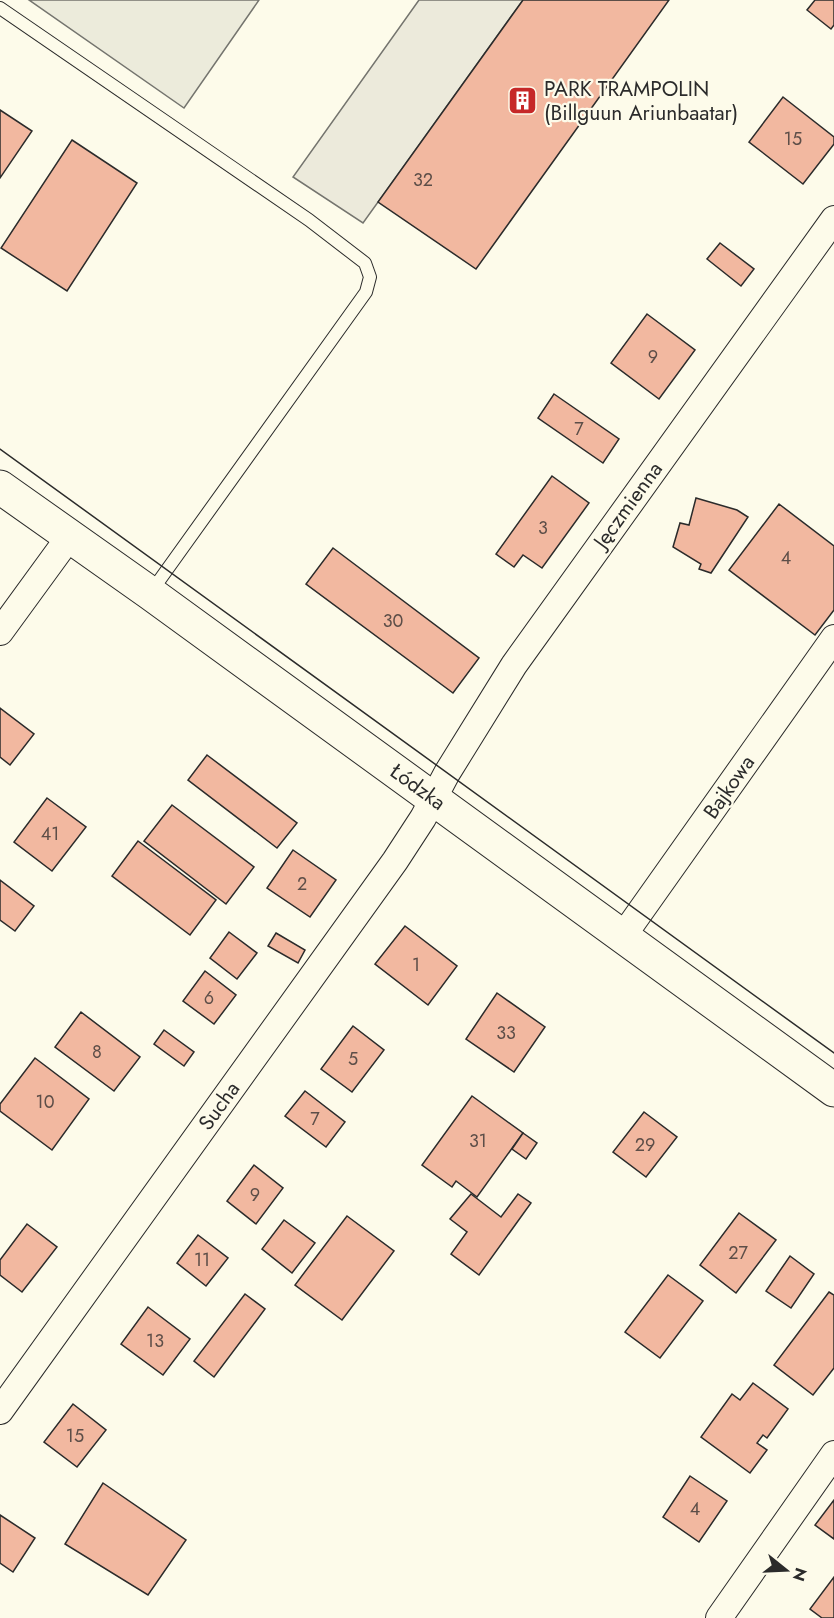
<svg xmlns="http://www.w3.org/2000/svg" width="834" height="1618" font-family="Jost,sans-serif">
  <rect width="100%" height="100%" fill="#fdfbea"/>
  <polygon fill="#ecebdb" stroke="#74746e" stroke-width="1.5" points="29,0 259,0 184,108"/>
  <polygon fill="#eceadb" stroke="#74746e" stroke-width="1.5" points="419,0 523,0 363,223 293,177"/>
  <g fill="#f2b8a0" stroke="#2b2b2b" stroke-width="1.5">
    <polygon points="523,0 669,0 476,269 378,202"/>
    <polygon points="815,0 834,0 834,25 831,29 807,10"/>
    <polygon points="783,97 834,137 834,144 803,184 749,142"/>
    <polygon points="0,110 32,131 0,178"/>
    <polygon points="72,140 137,183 67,291 1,248"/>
    <polygon points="720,243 754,269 741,286 707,259"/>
    <polygon points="647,314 695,350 659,399 611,363"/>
    <polygon points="554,394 619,439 603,463 538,418"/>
    <polygon points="552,476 589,503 542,568 523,555 514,567 496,554"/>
    <polygon points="696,498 737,510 748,517 711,573 699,569 701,564 673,547 680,523 689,525"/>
    <polygon points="779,504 834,546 834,610 815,635 729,570"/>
    <polygon points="333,548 479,658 453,693 306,584"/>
    <polygon points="0,708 34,734 10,765 0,757"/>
    <polygon points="207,755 297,823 277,848 188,780"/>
    <polygon points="47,798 86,827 52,871 14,842"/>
    <polygon points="172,805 254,867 226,904 144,841"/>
    <polygon points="138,841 216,900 190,935 112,876"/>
    <polygon points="293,850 336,880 310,917 267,888"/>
    <polygon points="0,880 34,906 15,931 0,920"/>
    <polygon points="405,926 457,966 428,1005 375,964"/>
    <polygon points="229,932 257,953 237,979 210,958"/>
    <polygon points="276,933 305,950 298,963 268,946"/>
    <polygon points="205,971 236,995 214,1024 183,1001"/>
    <polygon points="497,993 545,1027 514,1072 466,1039"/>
    <polygon points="81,1012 140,1057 114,1091 55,1047"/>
    <polygon points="353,1026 384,1050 352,1092 321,1069"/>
    <polygon points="164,1030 194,1052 184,1066 154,1044"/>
    <polygon points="35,1058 89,1099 52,1150 0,1111 0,1104"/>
    <polygon points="305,1091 345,1122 326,1147 285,1116"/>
    <polygon points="472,1096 523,1133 477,1197 456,1181 452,1187 422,1165"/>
    <polygon points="644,1112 677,1137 646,1177 613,1152"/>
    <polygon points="523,1133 537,1143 526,1159 512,1149"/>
    <polygon points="254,1165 283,1188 256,1224 227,1201"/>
    <polygon points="471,1194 501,1217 518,1194 531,1203 479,1275 451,1254 467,1232 450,1219"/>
    <polygon points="739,1213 776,1240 736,1293 700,1265"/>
    <polygon points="347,1216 394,1251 342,1320 295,1285"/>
    <polygon points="284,1220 315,1243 292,1273 262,1249"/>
    <polygon points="27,1224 57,1247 22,1292 0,1275 0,1260"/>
    <polygon points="198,1235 228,1258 206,1286 177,1263"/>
    <polygon points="790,1256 814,1274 791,1308 766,1291"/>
    <polygon points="668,1275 703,1301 660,1358 625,1332"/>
    <polygon points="829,1292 834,1295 834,1368 813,1395 774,1365"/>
    <polygon points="245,1294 265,1309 214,1377 194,1361"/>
    <polygon points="148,1307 190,1339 163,1375 121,1344"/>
    <polygon points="753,1383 788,1409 767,1438 763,1435 757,1443 767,1450 750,1473 701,1437 732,1394 740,1400"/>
    <polygon points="73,1404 106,1430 77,1467 44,1442"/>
    <polygon points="690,1476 727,1501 699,1542 663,1517"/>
    <polygon points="103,1483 186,1540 148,1595 65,1544"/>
    <polygon points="834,1500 834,1539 815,1525"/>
    <polygon points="0,1515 35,1538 13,1572 0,1563"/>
    <polygon points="834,1577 834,1618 822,1618 810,1609"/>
  </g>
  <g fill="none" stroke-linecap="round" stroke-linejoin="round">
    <defs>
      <polyline id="lane" points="0,8 309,220 365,263 370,277 366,292 151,592"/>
      <g id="street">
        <polyline points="0,632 70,536"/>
        <polyline points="623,936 834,638"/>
        <polyline points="0,1411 395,861 423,818 447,773 514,665 834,219"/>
        <polyline points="719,1618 834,1454"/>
      </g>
      <polyline id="secondary" points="0,487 150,593 834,1090"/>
    </defs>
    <use href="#lane" stroke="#2b2b2b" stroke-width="14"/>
    <use href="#street" stroke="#2b2b2b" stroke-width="28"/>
    <use href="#secondary" stroke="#2b2b2b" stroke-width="35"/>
    <use href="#lane" stroke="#fdfbea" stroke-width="12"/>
    <use href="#street" stroke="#fdfbea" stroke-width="26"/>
    <use href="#secondary" stroke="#fdfbea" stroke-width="33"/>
    <polyline stroke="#2b2b2b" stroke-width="1.5" points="0,449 834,1053"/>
  </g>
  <defs>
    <symbol id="building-square" viewBox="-11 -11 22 22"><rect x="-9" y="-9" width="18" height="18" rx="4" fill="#c62828" stroke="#fdfbea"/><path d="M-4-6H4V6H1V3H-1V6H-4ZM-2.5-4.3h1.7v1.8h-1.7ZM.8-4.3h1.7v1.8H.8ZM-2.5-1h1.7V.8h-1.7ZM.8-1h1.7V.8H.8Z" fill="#fff"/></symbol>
  </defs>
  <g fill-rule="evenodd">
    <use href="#building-square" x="506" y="84" width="33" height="33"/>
  </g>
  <g text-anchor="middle" stroke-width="4.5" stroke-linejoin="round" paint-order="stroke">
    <g font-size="18" fill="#5d4e48">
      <text x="793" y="145">15</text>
      <text x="423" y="186">32</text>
      <text x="653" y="363">9</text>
      <text x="579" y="435">7</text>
      <text x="543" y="534">3</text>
      <text x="786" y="564">4</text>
      <text x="393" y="627">30</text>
      <text x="50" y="840">41</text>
      <text x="302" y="890">2</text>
      <text x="416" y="971">1</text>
      <text x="209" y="1004">6</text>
      <text x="506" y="1039">33</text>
      <text x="97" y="1058">8</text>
      <text x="353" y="1065">5</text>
      <text x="45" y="1108">10</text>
      <text x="315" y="1125">7</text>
      <text x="478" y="1147">31</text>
      <text x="645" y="1151">29</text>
      <text x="255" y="1201">9</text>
      <text x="738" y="1259">27</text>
      <text x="202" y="1266">11</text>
      <text x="155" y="1347">13</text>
      <text x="75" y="1442">15</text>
      <text x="695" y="1515">4</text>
    </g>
    <g font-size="21" fill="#2b2b2b" stroke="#fdfbea" text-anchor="start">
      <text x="544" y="96">PARK TRAMPOLIN<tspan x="544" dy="24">(Billguun Ariunbaatar)</tspan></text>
    </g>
    <g font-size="21" fill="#2b2b2b" stroke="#fdfbea">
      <text transform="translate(628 505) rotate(-54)" y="7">Jęczmienna</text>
      <text transform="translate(418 787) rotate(36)" y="7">Łódzka</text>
      <text transform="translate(729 787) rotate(-55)" y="7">Bajkowa</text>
      <text transform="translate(219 1106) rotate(-54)" y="7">Sucha</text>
    </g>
  </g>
  <g transform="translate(786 1570) rotate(108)" stroke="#fdfbea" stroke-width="4.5" paint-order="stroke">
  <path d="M0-4.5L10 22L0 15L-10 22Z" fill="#2b2b2b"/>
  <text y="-9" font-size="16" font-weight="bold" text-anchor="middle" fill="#2b2b2b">N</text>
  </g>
</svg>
